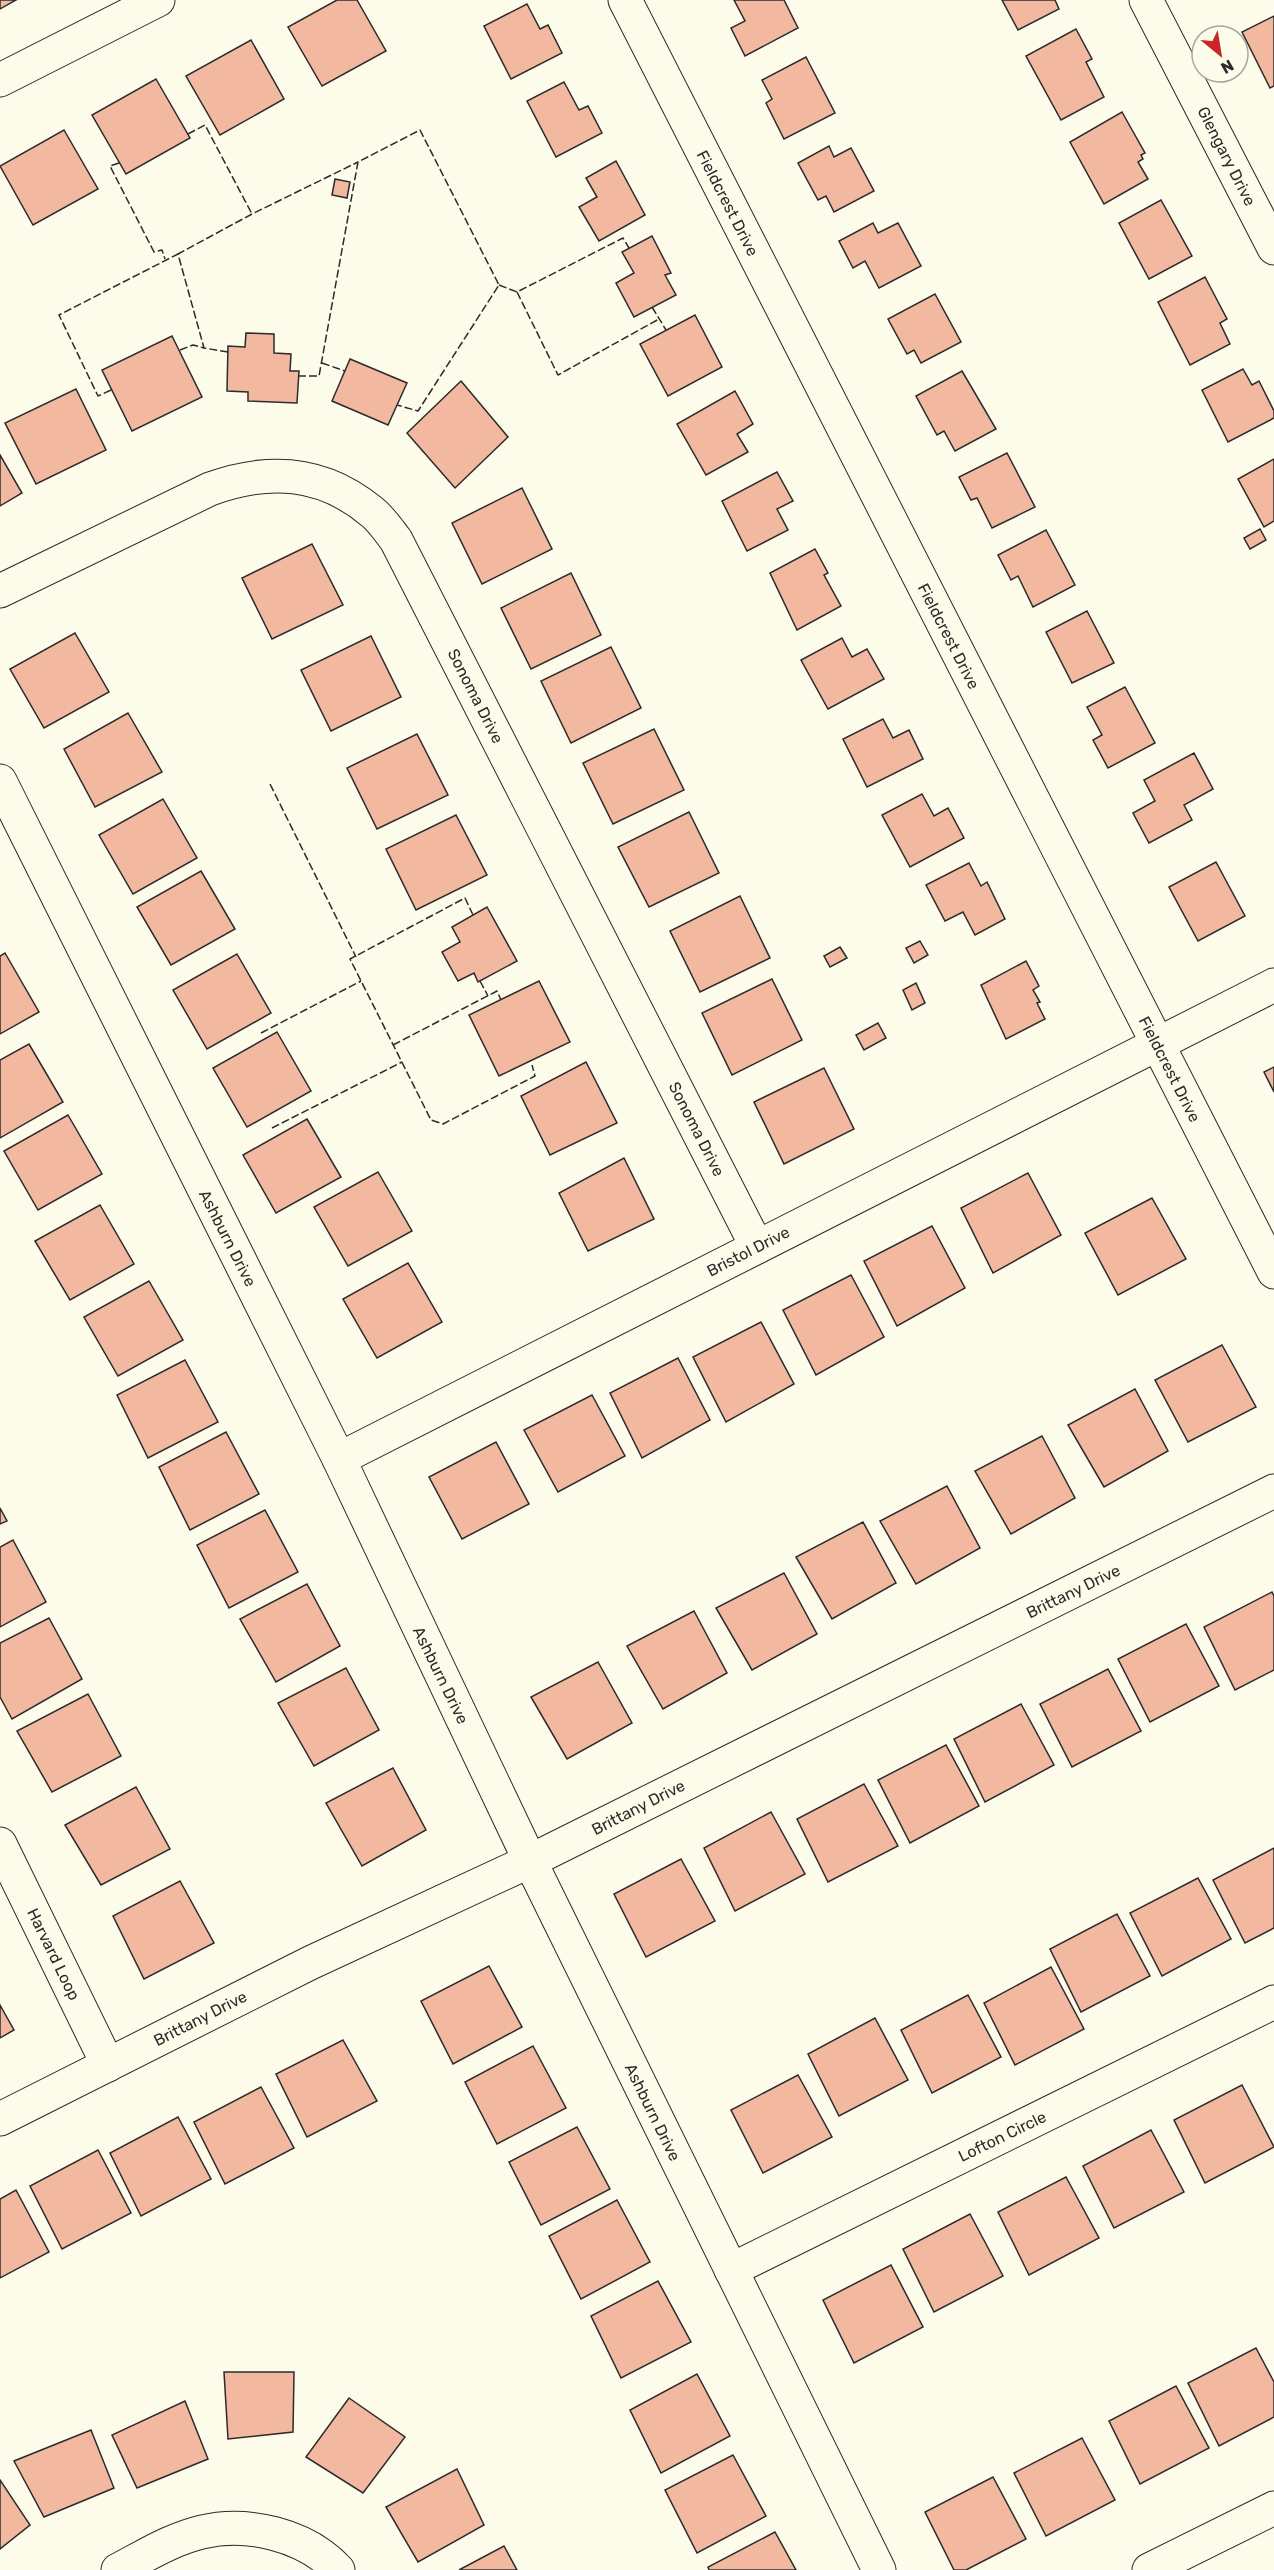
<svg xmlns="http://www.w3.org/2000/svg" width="1274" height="2570" font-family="Rubik,sans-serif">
  <rect width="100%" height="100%" fill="#fdfbea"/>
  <g fill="#f2b8a0" stroke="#2b2b2b" stroke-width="1.5">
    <polygon points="0,0 16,0 0,9"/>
    <polygon points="337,0 357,0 386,51 322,86 288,27"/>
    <polygon points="734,0 784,0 798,28 745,56 731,28 745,21"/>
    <polygon points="1002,0 1055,0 1059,9 1018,30"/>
    <polygon points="527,4 540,29 548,25 562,53 511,79 484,26"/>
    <polygon points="1274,16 1274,86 1270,88 1242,32"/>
    <polygon points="1076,29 1092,59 1086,62 1104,97 1061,120 1026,56"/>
    <polygon points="251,40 284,99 220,135 186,76"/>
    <polygon points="806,57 835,113 784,139 766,103 772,99 762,80"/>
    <polygon points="156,79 190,138 126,174 92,115"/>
    <polygon points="564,82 579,110 588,106 602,133 556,157 527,101"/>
    <polygon points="1122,112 1145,153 1141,155 1143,159 1138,162 1148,179 1104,204 1070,142"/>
    <polygon points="64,130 98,189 33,225 0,166"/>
    <polygon points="829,146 834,157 851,148 874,191 834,212 826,196 818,200 798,163"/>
    <polygon points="616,161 645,215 599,241 579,207 597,197 586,178"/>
    <polygon points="335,179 350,182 347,198 332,195"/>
    <polygon points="1161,200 1192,256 1149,279 1119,223"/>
    <polygon points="873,223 878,233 898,223 921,266 879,288 865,261 853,268 839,241"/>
    <polygon points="652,236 671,273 665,275 676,295 634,317 616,283 634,273 622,252"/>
    <polygon points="1205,277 1227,319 1220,323 1230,344 1190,365 1158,302"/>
    <polygon points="935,294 961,342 921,363 914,350 907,354 888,319"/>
    <polygon points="695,315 722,367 668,396 640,344"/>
    <polygon points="246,333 274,334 274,353 291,354 290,371 299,371 297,403 248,401 248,392 227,391 228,346 245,347"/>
    <polygon points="172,336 202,397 132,431 102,370"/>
    <polygon points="350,359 407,383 388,425 332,401"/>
    <polygon points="1243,369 1252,385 1259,381 1274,411 1274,418 1228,442 1202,390"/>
    <polygon points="962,371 996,429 955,451 944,431 937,435 916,396"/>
    <polygon points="461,381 508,437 455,488 407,433"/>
    <polygon points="76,389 106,450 36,484 5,423"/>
    <polygon points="735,391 753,424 737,434 748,452 706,475 677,424"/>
    <polygon points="1007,453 1035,507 992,528 977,498 971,500 959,477"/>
    <polygon points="0,455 22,493 0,506"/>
    <polygon points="1274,459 1274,521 1264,527 1238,479"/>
    <polygon points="777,472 793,501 777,509 788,530 747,551 722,501"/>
    <polygon points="522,488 552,549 482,584 452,523"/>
    <polygon points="1260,529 1266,540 1250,549 1244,538"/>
    <polygon points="1046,530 1075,585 1033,607 1018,576 1011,580 998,555"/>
    <polygon points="312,544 343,605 272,639 242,578"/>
    <polygon points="815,549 828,573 824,575 841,606 797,630 770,573"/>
    <polygon points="571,573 601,635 531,669 501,608"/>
    <polygon points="1087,611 1114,663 1072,683 1046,632"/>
    <polygon points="75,633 109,692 44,728 10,669"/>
    <polygon points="371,636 401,697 331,731 301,670"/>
    <polygon points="842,638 852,657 867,649 884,679 828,709 801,660"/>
    <polygon points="611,647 641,708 571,743 541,681"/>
    <polygon points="1125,687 1155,743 1108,768 1093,740 1102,735 1087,707"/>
    <polygon points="128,713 162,772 95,807 64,749"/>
    <polygon points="883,719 893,738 909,730 923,759 867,787 843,739"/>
    <polygon points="654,729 684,790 613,824 583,763"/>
    <polygon points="417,734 448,795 377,829 347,768"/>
    <polygon points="1194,753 1213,789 1184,805 1192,820 1149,843 1133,813 1155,801 1144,780"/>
    <polygon points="922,794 934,816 948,808 964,838 910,867 882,815"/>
    <polygon points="163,799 197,858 133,894 99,835"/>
    <polygon points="689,812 719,873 649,907 618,847"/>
    <polygon points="456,815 487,875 416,910 386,849"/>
    <polygon points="1216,862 1245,916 1198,941 1169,887"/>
    <polygon points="969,863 981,886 987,882 1005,919 975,935 963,912 945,921 926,885"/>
    <polygon points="201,871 235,929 171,965 137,907"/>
    <polygon points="740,896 770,958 700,992 670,931"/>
    <polygon points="487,907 517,961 478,982 474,973 458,981 442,952 460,942 452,927"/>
    <polygon points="920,941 928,955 914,963 906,948"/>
    <polygon points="840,947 847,958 830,967 824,956"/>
    <polygon points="5,953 39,1012 0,1034 0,956"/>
    <polygon points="237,954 271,1013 207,1049 173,990"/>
    <polygon points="1026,961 1039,986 1033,990 1040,1002 1037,1003 1045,1019 1006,1039 981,985"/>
    <polygon points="772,979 802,1040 732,1075 702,1013"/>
    <polygon points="539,981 570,1042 499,1076 469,1015"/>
    <polygon points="916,983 925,1003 912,1010 903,990"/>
    <polygon points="878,1023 886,1038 864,1050 856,1035"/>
    <polygon points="277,1032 311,1091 247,1127 213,1068"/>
    <polygon points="29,1044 63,1102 0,1138 0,1060"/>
    <polygon points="586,1062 617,1123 550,1155 521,1096"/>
    <polygon points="1274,1067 1274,1092 1264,1072"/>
    <polygon points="824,1068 854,1129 784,1164 754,1102"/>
    <polygon points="68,1115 102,1174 38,1210 4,1151"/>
    <polygon points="307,1119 341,1177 276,1213 243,1155"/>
    <polygon points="624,1158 654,1219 588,1251 559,1193"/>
    <polygon points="378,1172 412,1231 348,1266 314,1207"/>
    <polygon points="1028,1173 1061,1235 993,1273 961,1208"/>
    <polygon points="1152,1198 1186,1259 1118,1295 1085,1233"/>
    <polygon points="100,1205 134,1264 70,1300 35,1241"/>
    <polygon points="932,1226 965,1288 897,1326 864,1261"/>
    <polygon points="408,1263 442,1322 377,1358 343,1299"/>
    <polygon points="851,1275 884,1337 816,1375 783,1310"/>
    <polygon points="149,1281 183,1340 118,1376 84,1317"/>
    <polygon points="761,1322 794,1384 726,1422 693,1357"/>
    <polygon points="1222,1345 1256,1407 1188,1442 1155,1380"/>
    <polygon points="678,1358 710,1420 642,1458 610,1393"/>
    <polygon points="185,1360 218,1422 148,1458 117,1395"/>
    <polygon points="1135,1389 1168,1451 1104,1487 1068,1425"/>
    <polygon points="592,1395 625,1456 558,1492 524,1430"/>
    <polygon points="226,1432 259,1494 190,1530 159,1467"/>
    <polygon points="1042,1436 1075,1498 1011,1534 975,1471"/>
    <polygon points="496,1442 529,1504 462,1539 429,1477"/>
    <polygon points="947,1486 980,1548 916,1584 880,1521"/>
    <polygon points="0,1508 7,1521 0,1524"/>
    <polygon points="265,1510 298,1572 229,1608 197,1545"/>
    <polygon points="863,1522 896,1583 832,1619 796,1557"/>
    <polygon points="13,1540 46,1602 0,1627 0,1547"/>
    <polygon points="784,1573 817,1634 752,1670 716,1608"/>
    <polygon points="307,1584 340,1646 276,1682 240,1619"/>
    <polygon points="1272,1592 1274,1596 1274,1670 1235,1690 1204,1627"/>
    <polygon points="694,1611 727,1673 663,1709 627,1646"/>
    <polygon points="49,1618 82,1679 12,1719 0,1697 0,1643"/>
    <polygon points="1186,1624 1219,1686 1150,1722 1118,1659"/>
    <polygon points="598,1662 632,1723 567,1759 531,1697"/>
    <polygon points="346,1668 379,1730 314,1766 278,1703"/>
    <polygon points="1108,1669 1141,1731 1072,1767 1040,1704"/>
    <polygon points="88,1694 121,1756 52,1792 17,1731"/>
    <polygon points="1021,1704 1054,1765 985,1802 954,1739"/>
    <polygon points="946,1745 979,1806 910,1843 878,1780"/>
    <polygon points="393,1768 426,1830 362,1866 326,1803"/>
    <polygon points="864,1784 898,1846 828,1882 797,1819"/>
    <polygon points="136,1787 170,1849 101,1885 65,1825"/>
    <polygon points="771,1812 805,1874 735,1911 704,1848"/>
    <polygon points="1274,1848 1274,1928 1245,1943 1213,1880"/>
    <polygon points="681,1859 715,1921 646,1957 614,1894"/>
    <polygon points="1198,1878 1231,1939 1162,1976 1130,1913"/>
    <polygon points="180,1881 214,1943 144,1979 113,1916"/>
    <polygon points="1117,1914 1150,1976 1081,2012 1050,1949"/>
    <polygon points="489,1966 522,2027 453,2064 421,2001"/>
    <polygon points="1051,1967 1084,2029 1015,2065 984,2003"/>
    <polygon points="968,1995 1001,2057 932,2093 901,2030"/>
    <polygon points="0,2005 14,2030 0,2038"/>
    <polygon points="875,2018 908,2080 839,2116 808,2054"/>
    <polygon points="343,2040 377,2101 307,2137 276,2074"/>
    <polygon points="533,2046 566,2108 497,2144 465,2082"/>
    <polygon points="798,2075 832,2137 763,2173 731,2110"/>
    <polygon points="1242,2085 1274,2147 1205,2183 1174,2120"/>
    <polygon points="261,2087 294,2148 225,2184 194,2122"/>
    <polygon points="178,2117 211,2179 141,2216 110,2153"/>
    <polygon points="577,2127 610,2189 541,2225 509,2162"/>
    <polygon points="1151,2130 1184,2192 1114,2228 1083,2166"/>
    <polygon points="98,2150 131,2213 62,2249 30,2186"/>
    <polygon points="1066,2177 1099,2238 1029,2275 998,2212"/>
    <polygon points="16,2190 49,2252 0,2278 0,2199"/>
    <polygon points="617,2200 650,2262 581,2299 549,2236"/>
    <polygon points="970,2214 1003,2276 934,2312 903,2249"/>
    <polygon points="891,2265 923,2327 854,2363 823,2300"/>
    <polygon points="658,2281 691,2342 621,2378 591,2316"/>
    <polygon points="1256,2348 1274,2382 1274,2417 1219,2446 1188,2383"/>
    <polygon points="224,2372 294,2372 293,2432 228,2439"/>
    <polygon points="697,2374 730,2436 661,2473 630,2410"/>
    <polygon points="1176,2386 1209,2448 1140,2484 1109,2421"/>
    <polygon points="349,2398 405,2437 363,2493 306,2457"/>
    <polygon points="185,2401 208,2459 137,2488 112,2435"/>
    <polygon points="91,2430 114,2488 44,2517 14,2461"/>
    <polygon points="1082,2438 1115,2500 1046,2536 1014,2473"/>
    <polygon points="733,2455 766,2516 697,2553 665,2490"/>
    <polygon points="457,2469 484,2525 418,2562 386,2507"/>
    <polygon points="993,2477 1026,2539 966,2570 954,2570 925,2512"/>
    <polygon points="0,2480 30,2525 0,2549"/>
    <polygon points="775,2532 796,2570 709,2570 708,2567"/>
    <polygon points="504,2546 517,2570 459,2570"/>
  </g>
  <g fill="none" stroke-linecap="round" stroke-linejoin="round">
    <defs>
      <g id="minor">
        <polyline points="625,0 1274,1272"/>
        <polyline points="1146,0 1274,248"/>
        <polyline points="0,80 158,0"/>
        <path d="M0,591L210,489C268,468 322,470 372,512C381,519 389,531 396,540L757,1247"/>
        <polyline points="0,781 339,1459 530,1861 879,2570"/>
        <polyline points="339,1459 1274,985"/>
        <polyline points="0,1844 108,2065"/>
        <polyline points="0,2119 310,1963 530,1861 1274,1491"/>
        <polyline points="731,2270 1274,2002"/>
        <path d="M118,2570C145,2556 172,2539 202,2532C247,2521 306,2535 338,2570"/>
        <polyline points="1149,2570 1274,2508"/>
      </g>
    </defs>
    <use href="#minor" stroke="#2b2b2b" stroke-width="35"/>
    <use href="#minor" stroke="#fdfbea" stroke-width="33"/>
    <g stroke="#2b2b2b" stroke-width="1.5" stroke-dasharray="8 3" stroke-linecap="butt">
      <polyline points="188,134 205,125 252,214"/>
      <polyline points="119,163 110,166 154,252 162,250 165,259"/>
      <polyline points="499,285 517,292 623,238 629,248"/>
      <polyline points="517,292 558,375 659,319"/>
      <polyline points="652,307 666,330"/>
      <polyline points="180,350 193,345 204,348"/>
      <polyline points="228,352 204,348 178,254 252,214 358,162"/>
      <polyline points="322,363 345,371"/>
      <polyline points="298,376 319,376 358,162 420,130 499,285 418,411 397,405"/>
      <polyline points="111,390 98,396 59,315 178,254"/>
      <polyline points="270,784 356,957"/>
      <polyline points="473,915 465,898 350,959 431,1120 443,1124 535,1076 532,1065"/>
      <polyline points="480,981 488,996"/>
      <polyline points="261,1033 361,981"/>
      <polyline points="393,1045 497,991 501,1000"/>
      <polyline points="272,1128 402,1062"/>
    </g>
  </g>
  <g text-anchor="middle" stroke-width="4.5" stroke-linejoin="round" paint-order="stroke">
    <g font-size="16" fill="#2b2b2b" stroke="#fdfbea">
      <text transform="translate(1227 156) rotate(63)" y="6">Glengary Drive</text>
      <text transform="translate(728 203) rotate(63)" y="6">Fieldcrest Drive</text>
      <text transform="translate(949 636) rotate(63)" y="6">Fieldcrest Drive</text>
      <text transform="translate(476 696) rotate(63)" y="6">Sonoma Drive</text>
      <text transform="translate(1170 1069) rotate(63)" y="6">Fieldcrest Drive</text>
      <text transform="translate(697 1129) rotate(63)" y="6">Sonoma Drive</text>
      <text transform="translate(228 1238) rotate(63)" y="6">Ashburn Drive</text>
      <text transform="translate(748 1251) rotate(-27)" y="6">Bristol Drive</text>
      <text transform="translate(1073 1591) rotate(-26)" y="6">Brittany Drive</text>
      <text transform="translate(441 1675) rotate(64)" y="6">Ashburn Drive</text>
      <text transform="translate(638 1807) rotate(-27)" y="6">Brittany Drive</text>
      <text transform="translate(54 1954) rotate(64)" y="6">Harvard Loop</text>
      <text transform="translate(200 2018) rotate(-27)" y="6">Brittany Drive</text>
      <text transform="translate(653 2112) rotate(64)" y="6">Ashburn Drive</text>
      <text transform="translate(1002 2136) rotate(-26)" y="6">Lofton Circle</text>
    </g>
  </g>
  <g transform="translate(1220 54) rotate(150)"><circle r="28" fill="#fdfbea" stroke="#a9a89e" stroke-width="1.5"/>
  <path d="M0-4.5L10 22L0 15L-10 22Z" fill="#c62828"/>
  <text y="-9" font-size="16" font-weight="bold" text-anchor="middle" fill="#2b2b2b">N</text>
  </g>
</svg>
